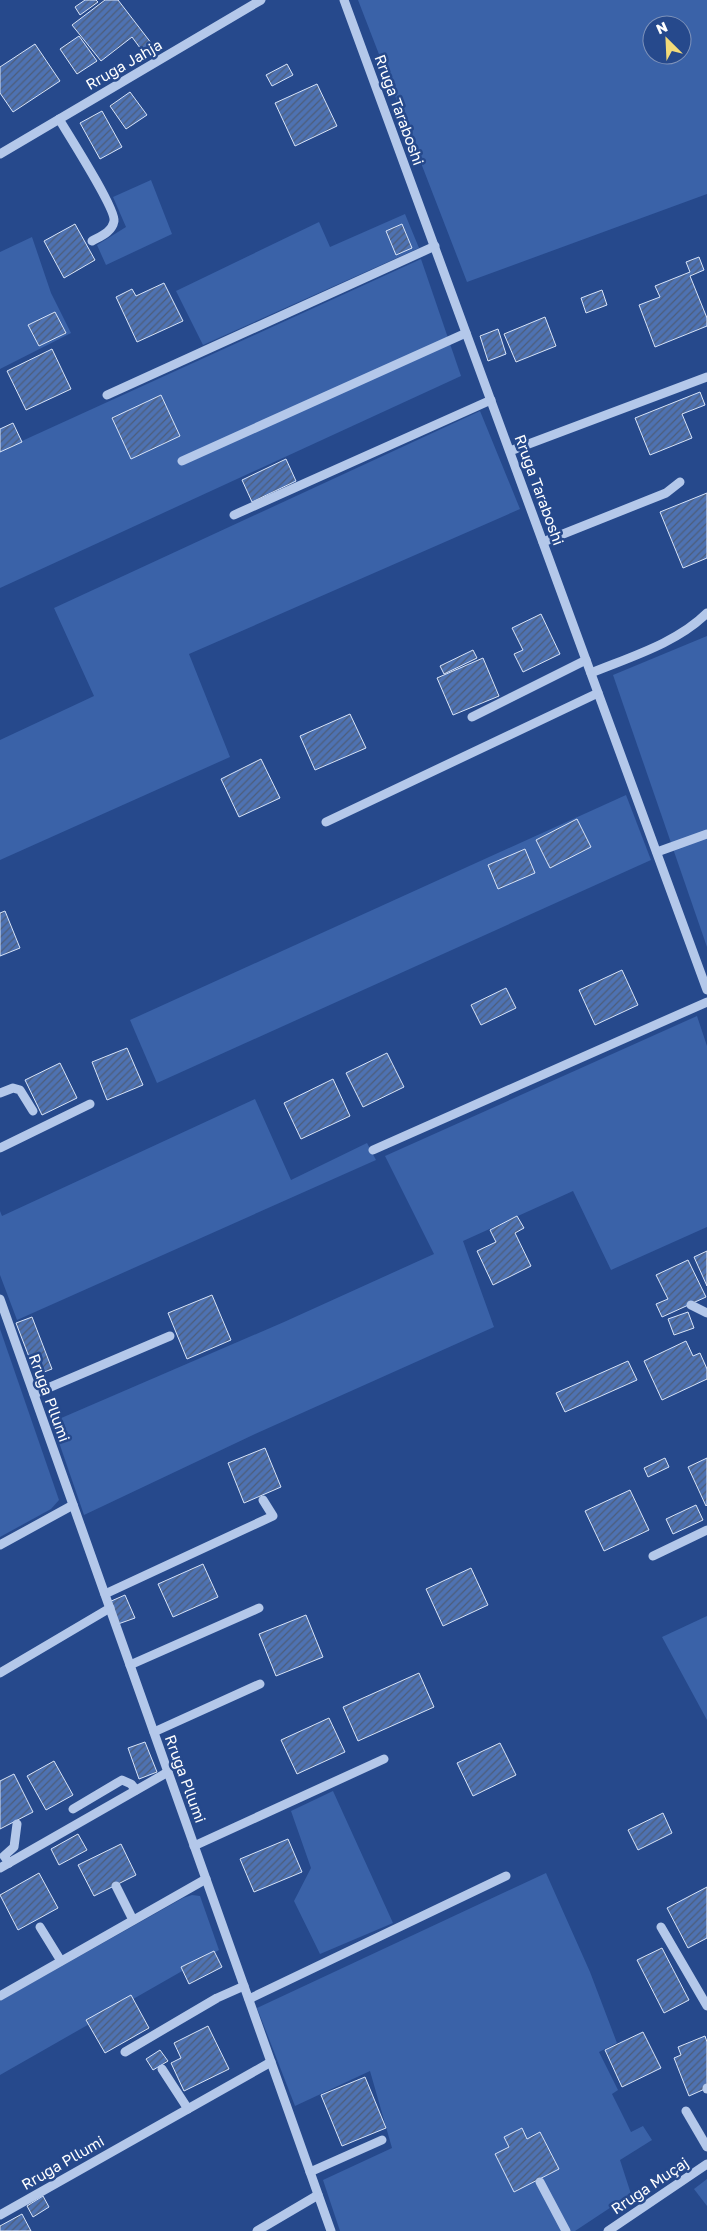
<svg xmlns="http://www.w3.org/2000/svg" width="707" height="2231" font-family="'Golos Text',sans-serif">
  <defs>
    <pattern id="building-hatch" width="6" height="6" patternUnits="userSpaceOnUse" patternTransform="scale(1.25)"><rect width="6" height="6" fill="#4e72b2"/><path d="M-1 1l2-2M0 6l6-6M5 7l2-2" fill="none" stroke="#4d5d7a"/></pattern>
  </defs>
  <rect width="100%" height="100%" fill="#26498c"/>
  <g fill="#3a62a8" fill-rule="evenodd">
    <path d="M358,0H707V194L467,282ZM652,25H682V55H652Z"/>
    <polygon points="151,180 172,234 106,265 97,245 126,227 113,197"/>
    <polygon points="405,214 419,248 203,345 176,291 319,222 330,247"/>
    <polygon points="32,237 51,293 71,333 0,369 0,252"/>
    <polygon points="421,259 461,376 0,588 0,451"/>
    <polygon points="480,411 520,509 189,654 230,757 0,860 0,740 94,696 54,608"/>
    <polygon points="707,636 707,947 613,675"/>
    <polygon points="626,795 651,860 157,1083 130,1020"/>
    <polygon points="697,1016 707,1046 707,1227 611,1270 573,1191 463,1241 494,1327 255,1434 84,1515 52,1422 284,1322 434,1254 385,1156"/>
    <polygon points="255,1099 291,1180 367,1143 376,1160 17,1320 0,1275 0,1211 2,1216"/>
    <polygon points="0,1329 59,1500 51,1509 0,1537"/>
    <polygon points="707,1616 707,1720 662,1637"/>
    <polygon points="333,1791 393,1923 320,1954 294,1901 311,1868 291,1811"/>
    <polygon points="546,1873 590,1972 617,2043 599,2052 618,2090 612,2094 631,2132 643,2126 652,2140 620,2160 631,2194 575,2231 340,2231 323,2180 392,2148 370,2071 295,2106 257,2008"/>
    <polygon points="192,1895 200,1896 219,1950 0,2075 0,2001 183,1898"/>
    <polygon points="707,2179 707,2206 694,2189"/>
  </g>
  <g fill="url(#building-hatch)" stroke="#d8e4f8">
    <polygon points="85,0 96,0 98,2 80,15 75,7"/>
    <polygon points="105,0 118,0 155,48 146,56 132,37 101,61 72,25"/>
    <polygon points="79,36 97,61 77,74 60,49"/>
    <polygon points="35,44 60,81 13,112 0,93 0,67"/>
    <polygon points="287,64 293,75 272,86 266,75"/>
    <polygon points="317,84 337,126 295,146 275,103"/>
    <polygon points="130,92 147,115 126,129 110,106"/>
    <polygon points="102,111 122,147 100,159 80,123"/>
    <polygon points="75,224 95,260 64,278 44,241"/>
    <polygon points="402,224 412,248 396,255 386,231"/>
    <polygon points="699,257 704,270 690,276 707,318 707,326 655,347 639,305 660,297 655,286 690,272 686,262"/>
    <polygon points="164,283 183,321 137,342 116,297 132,289 136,296"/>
    <polygon points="602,290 607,305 586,313 581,298"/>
    <polygon points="55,312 66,333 39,346 28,325"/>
    <polygon points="545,317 556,346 516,362 504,334"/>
    <polygon points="498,329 506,354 488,361 480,336"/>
    <polygon points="52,349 71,389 26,410 7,371"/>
    <polygon points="700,392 705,405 682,414 692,438 650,455 635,418"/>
    <polygon points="161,395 180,436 131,459 112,418"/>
    <polygon points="13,423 22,442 0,452 0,429"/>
    <polygon points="286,459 296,481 252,502 242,480"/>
    <polygon points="707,493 707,558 683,568 660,512"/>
    <polygon points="541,614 560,654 523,672 514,654 523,650 512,628"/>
    <polygon points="473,650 477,658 444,674 440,666"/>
    <polygon points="483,658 499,696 453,715 437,678"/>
    <polygon points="350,714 366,748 315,770 300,736"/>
    <polygon points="261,759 280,798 239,817 221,779"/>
    <polygon points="577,819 591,847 550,868 536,840"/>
    <polygon points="525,849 535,873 498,889 488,865"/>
    <polygon points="5,911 20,948 0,956 0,913"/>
    <polygon points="622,970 638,1005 595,1025 579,990"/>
    <polygon points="506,988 516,1008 481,1025 471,1005"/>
    <polygon points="127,1048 143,1085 107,1100 92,1062"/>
    <polygon points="387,1053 404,1087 363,1107 346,1073"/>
    <polygon points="60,1063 77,1098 42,1115 25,1080"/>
    <polygon points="333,1079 350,1116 301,1139 284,1103"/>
    <polygon points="517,1216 524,1228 515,1233 531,1266 493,1285 477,1251 496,1242 490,1230"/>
    <polygon points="707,1251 707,1286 694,1257"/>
    <polygon points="688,1260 706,1297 662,1317 656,1304 668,1299 656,1275"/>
    <polygon points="212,1295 231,1340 187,1359 168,1313"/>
    <polygon points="688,1312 694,1328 674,1335 668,1319"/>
    <polygon points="32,1317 52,1369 36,1375 16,1323"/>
    <polygon points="686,1341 693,1356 700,1353 707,1369 707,1379 662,1400 644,1361"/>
    <polygon points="628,1361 637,1380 565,1412 556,1393"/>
    <polygon points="265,1448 281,1487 244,1503 228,1463"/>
    <polygon points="665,1458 669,1467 648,1477 644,1468"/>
    <polygon points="707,1458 707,1505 706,1506 688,1467"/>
    <polygon points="630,1490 649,1530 604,1551 585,1511"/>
    <polygon points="696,1505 703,1520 673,1534 666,1519"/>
    <polygon points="203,1564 218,1597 173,1617 158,1584"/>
    <polygon points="471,1568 488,1605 443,1626 426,1589"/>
    <polygon points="125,1595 135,1618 118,1624 109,1602"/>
    <polygon points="306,1615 323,1657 276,1676 259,1634"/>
    <polygon points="419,1673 434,1707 358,1741 343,1707"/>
    <polygon points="329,1718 345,1752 297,1774 281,1740"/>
    <polygon points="145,1742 157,1772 139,1779 128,1748"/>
    <polygon points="500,1743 516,1775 473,1796 457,1763"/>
    <polygon points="54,1761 73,1795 46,1810 27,1776"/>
    <polygon points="14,1774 33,1812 0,1829 0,1781"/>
    <polygon points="663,1813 672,1833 638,1850 628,1830"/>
    <polygon points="78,1834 87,1850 59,1865 51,1849"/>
    <polygon points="288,1839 302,1872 254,1892 240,1859"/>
    <polygon points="121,1844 136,1875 94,1896 78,1865"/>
    <polygon points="39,1873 58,1908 18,1930 0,1895"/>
    <polygon points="707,1887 707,1938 688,1948 667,1908"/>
    <polygon points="662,1948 689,2000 664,2013 637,1960"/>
    <polygon points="214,1951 222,1967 189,1984 181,1967"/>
    <polygon points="131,1995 149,2028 105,2053 86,2020"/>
    <polygon points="208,2026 229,2069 184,2091 171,2063 181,2058 174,2043"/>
    <polygon points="643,2032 661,2068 622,2087 605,2050"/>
    <polygon points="705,2036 707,2042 707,2088 689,2096 674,2058 681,2055 678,2047"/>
    <polygon points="160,2050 168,2061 153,2070 146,2059"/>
    <polygon points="365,2077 386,2128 342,2146 321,2095"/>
    <polygon points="522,2128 527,2139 540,2132 559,2169 514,2192 495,2154 509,2147 504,2137"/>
    <polygon points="43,2196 49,2207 33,2217 27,2206"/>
    <polygon points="22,2214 31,2231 0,2231 0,2226"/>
  </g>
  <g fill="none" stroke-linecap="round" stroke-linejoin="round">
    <g stroke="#b4c8ea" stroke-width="9">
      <polyline points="344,0 707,990"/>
      <path d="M59,119C68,134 116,209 114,221C112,232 101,236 92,241"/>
      <polyline points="0,154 261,0"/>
      <polyline points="107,395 435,246"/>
      <polyline points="510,451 707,377"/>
      <polyline points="182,461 466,333"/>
      <polyline points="234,515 491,400"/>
      <polyline points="543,542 666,493 680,482"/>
      <path d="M591,673C630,657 677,643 707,613"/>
      <polyline points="472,717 586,660"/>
      <polyline points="326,822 598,693"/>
      <polyline points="657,852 707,834"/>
      <polyline points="0,1093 13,1088 20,1090 33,1111"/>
      <polyline points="0,1148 90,1104"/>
      <polyline points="373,1150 707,1002"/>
      <polyline points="0,1299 331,2231"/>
      <polyline points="691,1305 707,1313"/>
      <polyline points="34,1394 170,1336"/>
      <polyline points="0,1545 73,1505"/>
      <polyline points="653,1556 707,1530"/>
      <polyline points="105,1594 273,1516 263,1500"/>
      <polyline points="130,1665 259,1608"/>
      <polyline points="0,1673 110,1608"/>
      <polyline points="154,1732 260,1684"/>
      <polyline points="73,1809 122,1780 131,1784 136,1790"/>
      <polyline points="194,1846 384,1759"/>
      <polyline points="9,1863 4,1856 14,1847 17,1824"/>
      <polyline points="0,1868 168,1772"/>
      <polyline points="116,1886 133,1920"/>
      <polyline points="40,1927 61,1961"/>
      <polyline points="661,1927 707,2006"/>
      <polyline points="0,1996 206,1879"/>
      <polyline points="249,1999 506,1876"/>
      <polyline points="125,2052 217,1998 244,1986"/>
      <polyline points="162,2069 188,2109"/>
      <polyline points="707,2088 707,2089"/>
      <polyline points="686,2111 707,2147"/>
      <polyline points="310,2172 382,2140"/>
      <polyline points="540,2182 566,2231"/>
      <polyline points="0,2215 271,2062"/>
      <polyline points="257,2231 318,2195"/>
      <polyline points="608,2231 707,2164"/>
    </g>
  </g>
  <g text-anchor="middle" stroke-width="5" stroke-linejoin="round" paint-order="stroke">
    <g font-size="15" fill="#fff" stroke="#26498c">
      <text transform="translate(124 65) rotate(-30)" y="5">Rruga Jahja</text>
      <text transform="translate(399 110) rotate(70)" y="5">Rruga Taraboshi</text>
      <text transform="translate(539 490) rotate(70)" y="5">Rruga Taraboshi</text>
      <text transform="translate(49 1398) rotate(70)" y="5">Rruga Pllumi</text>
      <text transform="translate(185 1779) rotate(70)" y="5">Rruga Pllumi</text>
      <text transform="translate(63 2163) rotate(-30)" y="5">Rruga Pllumi</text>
      <text transform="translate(650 2186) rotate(-34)" y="5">Rruga Muçaj</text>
    </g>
  </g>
  <g transform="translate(667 40) rotate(336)"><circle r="24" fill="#26498c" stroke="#7d92ba"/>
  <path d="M0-4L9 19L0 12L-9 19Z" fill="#f3db79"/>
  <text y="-8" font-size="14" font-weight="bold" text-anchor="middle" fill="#ffffff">N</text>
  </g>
</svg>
